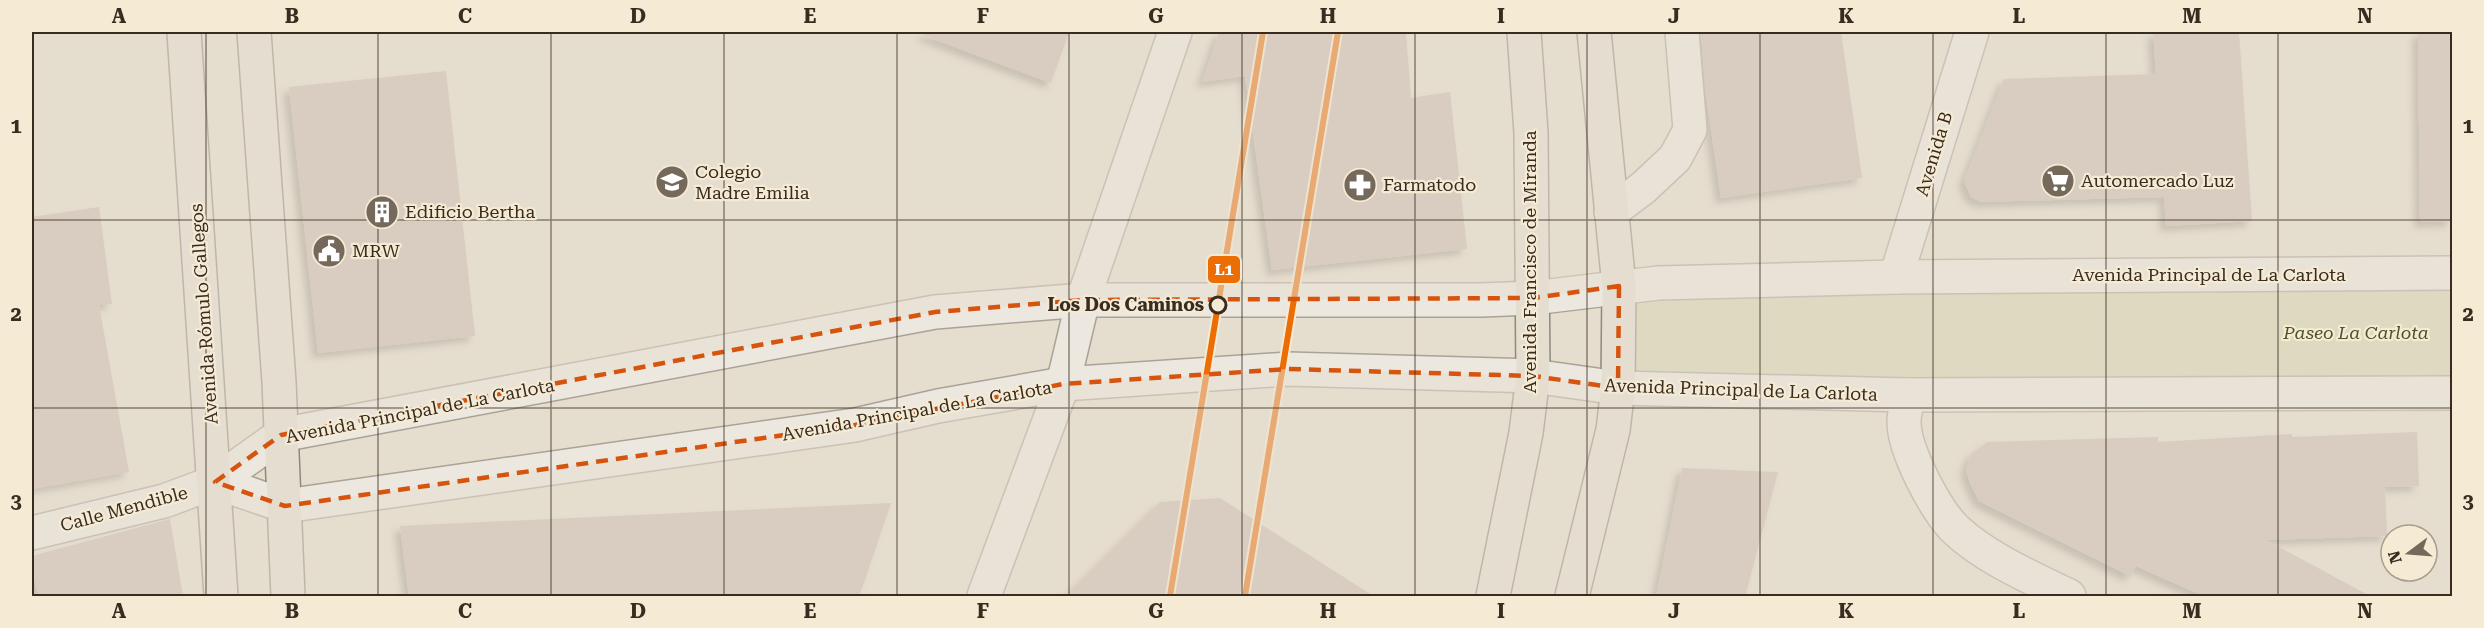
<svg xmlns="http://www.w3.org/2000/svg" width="2484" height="628" font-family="'Roboto Serif',serif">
  <defs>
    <filter id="shadow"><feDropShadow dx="-5.5" dy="5.5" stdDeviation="3" flood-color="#0004"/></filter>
  </defs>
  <rect width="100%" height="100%" fill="#e5ddce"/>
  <polygon fill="#d4d4b1" points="2452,273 2452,393 1618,388 1619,286"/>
  <g fill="#c8bbaf" filter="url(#shadow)">
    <polygon points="924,32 1069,32 1051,83 923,35"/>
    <polygon points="1219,32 1406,32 1411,98 1450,92 1467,249 1272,270 1245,76 1202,82"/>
    <polygon points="1701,32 1841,32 1862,178 1721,198 1705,88"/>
    <polygon points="2153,32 2239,32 2252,221 2166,226 2164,197 1981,202 1971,197 1964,181 2004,79 2156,74"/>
    <polygon points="2418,32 2452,32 2452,221 2420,222"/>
    <polygon points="446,71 475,336 318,353 289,87"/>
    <polygon points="99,207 112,304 99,305 129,472 32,489 32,217"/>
    <polygon points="2417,432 2419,486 2385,487 2387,536 2266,540 2372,597 2206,597 2136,566 2130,576 1979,501 1970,483 1966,470 1970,456 1987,442 2158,437 2158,442 2292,434 2292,437"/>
    <polygon points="1682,468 1778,472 1745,597 1656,597"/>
    <polygon points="1220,498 1375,597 1065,597 1160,502"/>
    <polygon points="891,503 859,597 409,597 400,526"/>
    <polygon points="170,519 183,597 39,597 32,571 32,556"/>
  </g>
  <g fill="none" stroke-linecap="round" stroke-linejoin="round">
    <defs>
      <g id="minor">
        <polyline points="1611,212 1643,188 1675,158 1690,130 1682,32"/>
        <polyline points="1896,277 1972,32"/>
        <path d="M1908,395C1907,404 1904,414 1904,422C1904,450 1935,509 1955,529C1984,557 2032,578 2069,596"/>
        <polyline points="215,482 285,506 855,425 938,406 1063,384 1288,369 1533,376 1618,388 1908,395 2452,393"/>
        <polyline points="32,533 164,501 215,482 281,435 935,312 1083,300 1482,300 1533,298 1658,283 1896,277 2452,273"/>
        <polyline points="984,596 1063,384 1083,300 1175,32"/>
      </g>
      <g id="major">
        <polyline points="184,32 221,596"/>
        <polyline points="254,32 279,382 288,596"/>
        <polyline points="1493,596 1526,433 1533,376 1531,133 1524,32"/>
        <polyline points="1572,596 1613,430 1618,388 1619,286 1594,32"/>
      </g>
    </defs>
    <use href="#minor" stroke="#aaa297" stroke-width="36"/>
    <use href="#major" stroke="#90887e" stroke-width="36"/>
    <use href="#minor" stroke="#ede8df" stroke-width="33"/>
    <use href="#major" stroke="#e4ded1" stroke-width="33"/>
    <defs>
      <g id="metro-1">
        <polyline points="1170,596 1263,32"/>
        <polyline points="1245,596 1338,32"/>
      </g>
    </defs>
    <use href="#metro-1" stroke="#f5ebd5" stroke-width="10"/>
    <use href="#metro-1" stroke="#eb6d03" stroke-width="6"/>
  </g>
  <path d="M0 0H2484V628H0ZM1619,286L1618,388L1533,376L1288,369L1063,384L855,425L285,506L215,482L281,435L935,312L1083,300L1533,298Z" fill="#e5ddce" fill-opacity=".55" fill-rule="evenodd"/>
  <path fill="none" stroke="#d6540e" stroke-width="4.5" stroke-dasharray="12 8" stroke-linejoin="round" d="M1619,286L1618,388L1533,376L1288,369L1063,384L855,425L285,506L215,482L281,435L935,312L1083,300L1533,298Z"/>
  <path fill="none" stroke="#392b1f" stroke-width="1.5" stroke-opacity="0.55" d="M206,32V596M378,32V596M551,32V596M724,32V596M897,32V596M1069,32V596M1242,32V596M1415,32V596M1587,32V596M1760,32V596M1933,32V596M2106,32V596M2278,32V596M32,220H2452M32,408H2452"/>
  <defs>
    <symbol id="supermarket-disc" viewBox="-11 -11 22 22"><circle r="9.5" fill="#75695c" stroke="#f5ebd5"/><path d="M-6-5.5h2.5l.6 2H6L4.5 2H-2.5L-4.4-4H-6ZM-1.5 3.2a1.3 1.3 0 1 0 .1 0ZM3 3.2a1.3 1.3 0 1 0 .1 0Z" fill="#fff"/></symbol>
    <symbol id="school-disc" viewBox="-11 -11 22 22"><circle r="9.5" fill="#75695c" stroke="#f5ebd5"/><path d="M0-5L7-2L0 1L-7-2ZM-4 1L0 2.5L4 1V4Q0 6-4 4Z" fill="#fff"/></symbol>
    <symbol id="pharmacy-disc" viewBox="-11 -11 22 22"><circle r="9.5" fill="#75695c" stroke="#f5ebd5"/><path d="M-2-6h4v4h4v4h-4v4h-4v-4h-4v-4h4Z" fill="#fff"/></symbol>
    <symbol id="building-disc" viewBox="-11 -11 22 22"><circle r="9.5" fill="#75695c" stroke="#f5ebd5"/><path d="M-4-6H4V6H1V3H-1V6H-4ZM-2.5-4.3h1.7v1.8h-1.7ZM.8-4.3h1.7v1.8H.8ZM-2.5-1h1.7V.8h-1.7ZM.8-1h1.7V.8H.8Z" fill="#fff"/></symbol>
    <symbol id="civic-disc" viewBox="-11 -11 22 22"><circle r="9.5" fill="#75695c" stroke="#f5ebd5"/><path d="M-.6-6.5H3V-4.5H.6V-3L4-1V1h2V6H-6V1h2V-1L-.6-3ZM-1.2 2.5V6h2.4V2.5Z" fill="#fff"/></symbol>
  </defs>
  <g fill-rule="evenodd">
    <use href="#supermarket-disc" x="2039" y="162" width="38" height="38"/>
    <use href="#school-disc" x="653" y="163" width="38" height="38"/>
    <use href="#pharmacy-disc" x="1341" y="166" width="38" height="38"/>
    <use href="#building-disc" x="363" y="193" width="38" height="38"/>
    <use href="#civic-disc" x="310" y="232" width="38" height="38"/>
  </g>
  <circle fill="#f5ebd5" stroke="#392b1f" stroke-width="3" cx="1218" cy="305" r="8"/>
  <g text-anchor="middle" stroke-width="4.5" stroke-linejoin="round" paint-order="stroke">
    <g font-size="18" fill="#392b1f" stroke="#f5ebd5">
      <text transform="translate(1934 154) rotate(-73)" y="6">Avenida B</text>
      <text transform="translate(1530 262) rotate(-90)" y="6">Avenida Francisco de Miranda</text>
      <text x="2209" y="281">Avenida Principal de La Carlota</text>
      <text transform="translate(204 314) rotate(-94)" y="6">Avenida Rómulo Gallegos</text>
      <text transform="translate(1741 390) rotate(2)" y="6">Avenida Principal de La Carlota</text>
      <text transform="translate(420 411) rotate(-11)" y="6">Avenida Principal de La Carlota</text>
      <text transform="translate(917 411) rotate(-10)" y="6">Avenida Principal de La Carlota</text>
      <text transform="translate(124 509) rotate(-15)" y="6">Calle Mendible</text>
    </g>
    <g font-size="18" fill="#392b1f" stroke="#f5ebd5" text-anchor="start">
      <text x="695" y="178">Colegio<tspan x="695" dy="21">Madre Emilia</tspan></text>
      <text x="2081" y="187">Automercado Luz</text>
      <text x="1383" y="191">Farmatodo</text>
      <text x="405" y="218">Edificio Bertha</text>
      <text x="352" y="257">MRW</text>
    </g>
    <g font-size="18" font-weight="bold" fill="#392b1f" stroke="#f5ebd5" text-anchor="end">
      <text x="1204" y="311">Los Dos Caminos</text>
    </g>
    <g font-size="18" font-style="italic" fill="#4a5526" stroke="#f5ebd5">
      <text x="2356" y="339">Paseo La Carlota</text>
    </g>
  </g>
  <rect stroke="#f5ebd5" stroke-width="2" x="1207" y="255" width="34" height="29" rx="6" fill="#eb6d03"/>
  <g font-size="16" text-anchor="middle" font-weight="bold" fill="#fff">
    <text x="1224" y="275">L1</text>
  </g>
  <rect width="2484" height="628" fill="none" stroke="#f5ebd5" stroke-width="66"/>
  <g transform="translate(2409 553) rotate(254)"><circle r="28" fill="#f5ebd5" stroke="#aa9e8c" stroke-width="1.5"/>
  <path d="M0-4.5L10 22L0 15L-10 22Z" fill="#75695c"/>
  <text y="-9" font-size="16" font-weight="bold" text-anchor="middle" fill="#392b1f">N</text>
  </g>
  <rect x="33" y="33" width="2418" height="562" fill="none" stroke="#392b1f" stroke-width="2"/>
  <g font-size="20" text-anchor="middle" font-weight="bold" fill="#392b1f">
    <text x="119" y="23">A</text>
    <text x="292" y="23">B</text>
    <text x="465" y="23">C</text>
    <text x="638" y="23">D</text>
    <text x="810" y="23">E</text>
    <text x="983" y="23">F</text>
    <text x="1156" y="23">G</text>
    <text x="1328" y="23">H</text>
    <text x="1501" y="23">I</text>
    <text x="1674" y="23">J</text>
    <text x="1846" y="23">K</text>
    <text x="2019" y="23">L</text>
    <text x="2192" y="23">M</text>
    <text x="2365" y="23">N</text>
    <text x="16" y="133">1</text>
    <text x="2468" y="133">1</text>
    <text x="16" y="321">2</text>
    <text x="2468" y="321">2</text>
    <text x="16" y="508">3</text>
    <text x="2468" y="508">3</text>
    <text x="119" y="618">A</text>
    <text x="292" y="618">B</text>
    <text x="465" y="618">C</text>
    <text x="638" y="618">D</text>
    <text x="810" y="618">E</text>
    <text x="983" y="618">F</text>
    <text x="1156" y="618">G</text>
    <text x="1328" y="618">H</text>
    <text x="1501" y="618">I</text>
    <text x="1674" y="618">J</text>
    <text x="1846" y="618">K</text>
    <text x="2019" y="618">L</text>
    <text x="2192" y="618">M</text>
    <text x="2365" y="618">N</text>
  </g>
</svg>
